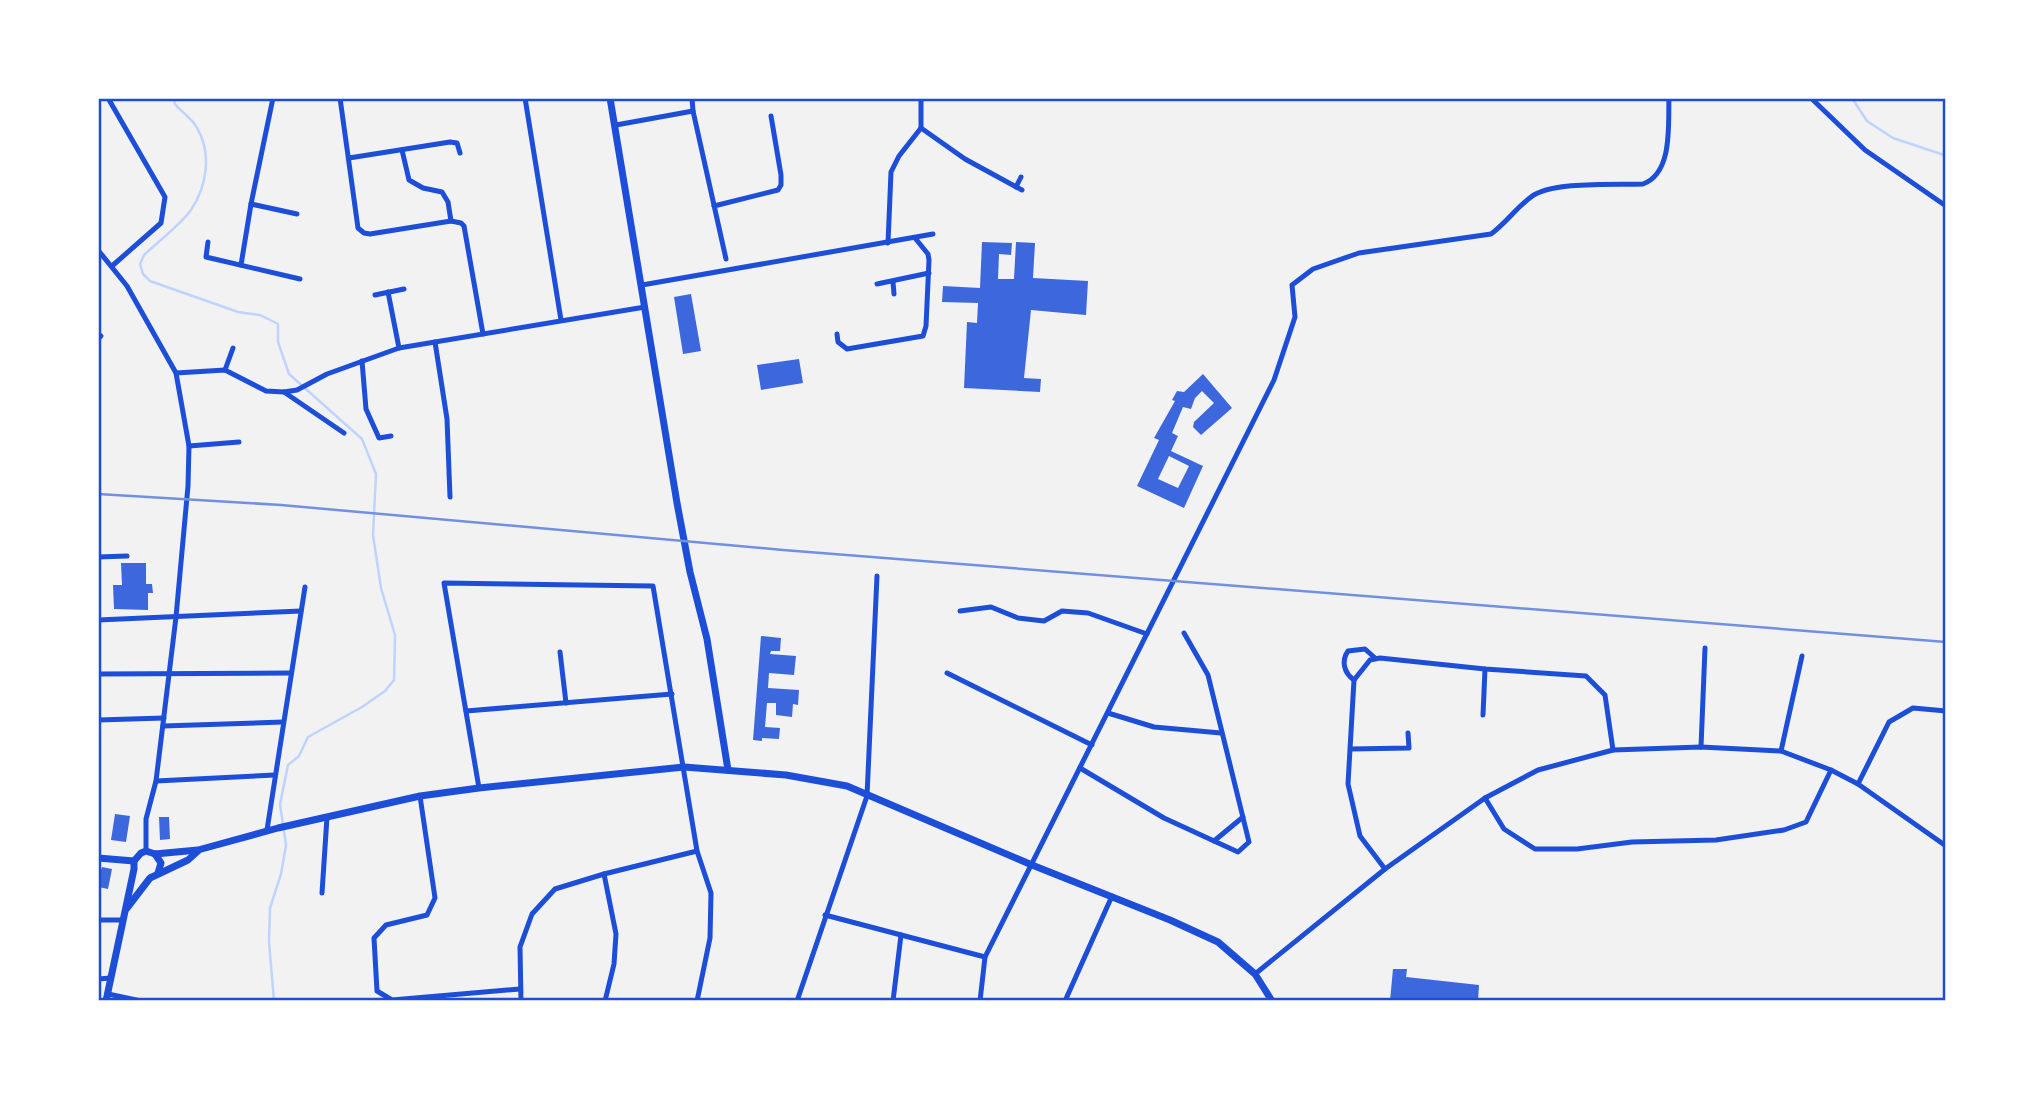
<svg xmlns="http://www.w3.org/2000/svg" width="2044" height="1099" font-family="Signika,sans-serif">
  <rect width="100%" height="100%" fill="#f2f2f2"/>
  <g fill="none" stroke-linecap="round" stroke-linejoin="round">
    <g stroke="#bfd3fe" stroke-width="2.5">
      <path d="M174,98L175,104C181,112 193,119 197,128C212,153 207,186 191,210C179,226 159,241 144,255L140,264L143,274L150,281L238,312L260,315L278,324V342L289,374L362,439L376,474L373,535L381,588L395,635L394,680L385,691L362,707L308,737L299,756L288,765L280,804L286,845L281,874L270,908L269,942L274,1001"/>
      <polyline points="1852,98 1867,121 1893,138 1944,155 1946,159"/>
    </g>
  </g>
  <g fill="#3d67dc" fill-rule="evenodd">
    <polygon points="982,242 1012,243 1011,255 999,254 998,279 1014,279 1016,242 1035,243 1033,278 1088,281 1086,315 1031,310 1024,378 1041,379 1040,392 964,388 967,322 977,323 978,303 942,302 943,286 980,288"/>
    <polygon points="691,294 701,351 683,354 674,297"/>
    <polygon points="799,359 803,383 761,390 757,365"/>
    <path d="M1203,374L1232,408L1201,435L1193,427L1194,422L1214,403L1202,391L1195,398L1191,409L1183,407L1172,433L1178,436L1171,451L1203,466L1184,508L1137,486L1159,440L1154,438L1175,401L1172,400L1177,391L1184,392ZM1169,456L1189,466L1178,488L1158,479Z"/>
    <polygon points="121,563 146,563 146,584 152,584 153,593 148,593 148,610 114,609 113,585 122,585"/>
    <polygon points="761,636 781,638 780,651 771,651 770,654 796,656 794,675 769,673 768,688 799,690 798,705 793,704 792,717 776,715 776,703 767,703 765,727 780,728 779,739 762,738 762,741 753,740"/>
    <polygon points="115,814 130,816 126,842 111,840"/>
    <polygon points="159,817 169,817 170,839 160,840"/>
    <polygon points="102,867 112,869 108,889 98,887 98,873 100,873"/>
    <polygon points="1393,969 1407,969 1406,977 1479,985 1478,1001 1390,1001"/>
  </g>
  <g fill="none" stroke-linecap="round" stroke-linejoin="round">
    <g stroke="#1d4ed8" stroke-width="5">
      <polyline points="108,98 165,197 161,223 112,266"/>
      <polyline points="340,98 358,228 364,233 370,234 451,221 461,223 464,226 483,334"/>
      <polyline points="525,98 561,320"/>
      <polyline points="692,98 693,111 726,259"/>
      <polyline points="1811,98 1865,150 1946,206"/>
      <polyline points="616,125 693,111"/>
      <polyline points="921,128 965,159 1022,190"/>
      <polyline points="402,150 409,180 423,188 442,192 448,202 451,221"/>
      <polyline points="349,158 450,142 457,143 460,153"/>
      <polyline points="1016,187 1021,177"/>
      <polyline points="251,204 297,214"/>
      <polyline points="714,206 778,190 781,185 781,175 771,116"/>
      <polyline points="208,242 206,257 300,279"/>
      <polyline points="888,243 891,172 899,156 921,128 921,98"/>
      <polyline points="98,250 127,286 176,373 189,446 188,486 176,617 156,781 146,819 146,851"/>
      <polyline points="241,265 251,204 273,98"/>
      <polyline points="893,282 894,294"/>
      <polyline points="877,284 929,273"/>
      <polyline points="642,285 933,234"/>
      <polyline points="388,292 399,348"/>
      <polyline points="375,295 404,289"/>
      <polyline points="837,334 838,342 847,349 923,336 926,326 929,260 928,254 915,238"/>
      <polyline points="98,339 101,336"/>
      <polyline points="435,342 447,419 450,497"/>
      <polyline points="362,361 366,409 379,438 391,436"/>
      <polyline points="225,370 233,348"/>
      <polyline points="176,373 225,370 266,391 284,392 297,390 327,374 399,348 645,307"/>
      <polyline points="284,392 344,433"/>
      <polyline points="189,446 239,442"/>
      <polyline points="98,557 127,556"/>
      <polyline points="960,611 991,607 1018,618 1044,621 1062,611 1088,613 1147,634"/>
      <polyline points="98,620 301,611"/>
      <polyline points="560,652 566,703"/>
      <polyline points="947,673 1092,745"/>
      <polyline points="98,674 291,673"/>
      <path d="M1354,680C1344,673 1341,661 1348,651L1365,649L1375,658"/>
      <polyline points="466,711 672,694"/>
      <polyline points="1108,713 1154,727 1221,733"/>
      <polyline points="1483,715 1485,669"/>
      <polyline points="98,720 164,718"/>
      <polyline points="163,726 283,722"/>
      <polyline points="1701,747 1705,648"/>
      <polyline points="1351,749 1409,748 1408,733"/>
      <polyline points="1781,751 1802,656"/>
      <polyline points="1080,768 1164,818 1238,852 1249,842 1208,675 1184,633"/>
      <polyline points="156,781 275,775"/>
      <polyline points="1858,784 1889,722 1913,708 1946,711"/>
      <polyline points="479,788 444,583 653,586 697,851 711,893 710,938 697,1001"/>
      <polyline points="420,796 435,898 427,915 386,925 374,938 377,991 392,1000 520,989"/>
      <polyline points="1485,798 1504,829 1535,849 1577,849 1632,842 1716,840 1784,830 1806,822 1831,770"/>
      <polyline points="267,830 305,587"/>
      <polyline points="1214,841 1243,817"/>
      <polyline points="1385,869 1360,836 1348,784 1354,680 1370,660 1380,658 1485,669 1586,676 1605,695 1613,750"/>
      <polyline points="604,874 616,934 614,964 605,1001"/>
      <polyline points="322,893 327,817"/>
      <polyline points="825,915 985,957"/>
      <polyline points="98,920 123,920"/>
      <polyline points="1255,974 1385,869 1485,798 1538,770 1613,750 1701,747 1781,751 1831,770 1858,784 1946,846"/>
      <polyline points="98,979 111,978"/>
      <polyline points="108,994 141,1001"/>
      <polyline points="521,1001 520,947 532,914 555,889 604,874 697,851"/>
      <polyline points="797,1001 867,796 877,576"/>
      <polyline points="893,1001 901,935"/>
      <path d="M980,1001L985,957L1274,380L1295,317L1292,285L1313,269L1359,253L1491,234C1506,223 1516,208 1531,197C1551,181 1616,185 1643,184C1673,173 1668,125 1669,98"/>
      <polyline points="1065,1001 1112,896"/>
    </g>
    <g stroke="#1d4ed8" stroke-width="7">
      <polyline points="610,98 677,503 690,572 707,639 728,770"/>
      <polyline points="155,854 161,863 158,873"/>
      <polyline points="98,858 134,861"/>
      <polyline points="127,908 150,878 188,860 198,851"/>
      <polyline points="106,1001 134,869 134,861 141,853 146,851 155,854 198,850 278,828 420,796 479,788 684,767 786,775 847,786 1032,865 1170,920 1218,942 1255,974 1272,1001"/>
    </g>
    <polyline stroke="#7290e2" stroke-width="2.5" points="98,494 281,505 783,550 1946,642"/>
  </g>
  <rect width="2044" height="1099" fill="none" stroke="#ffffff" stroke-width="200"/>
  <rect x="100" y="100" width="1844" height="899" fill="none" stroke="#1d4ed8" stroke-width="2.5"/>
</svg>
